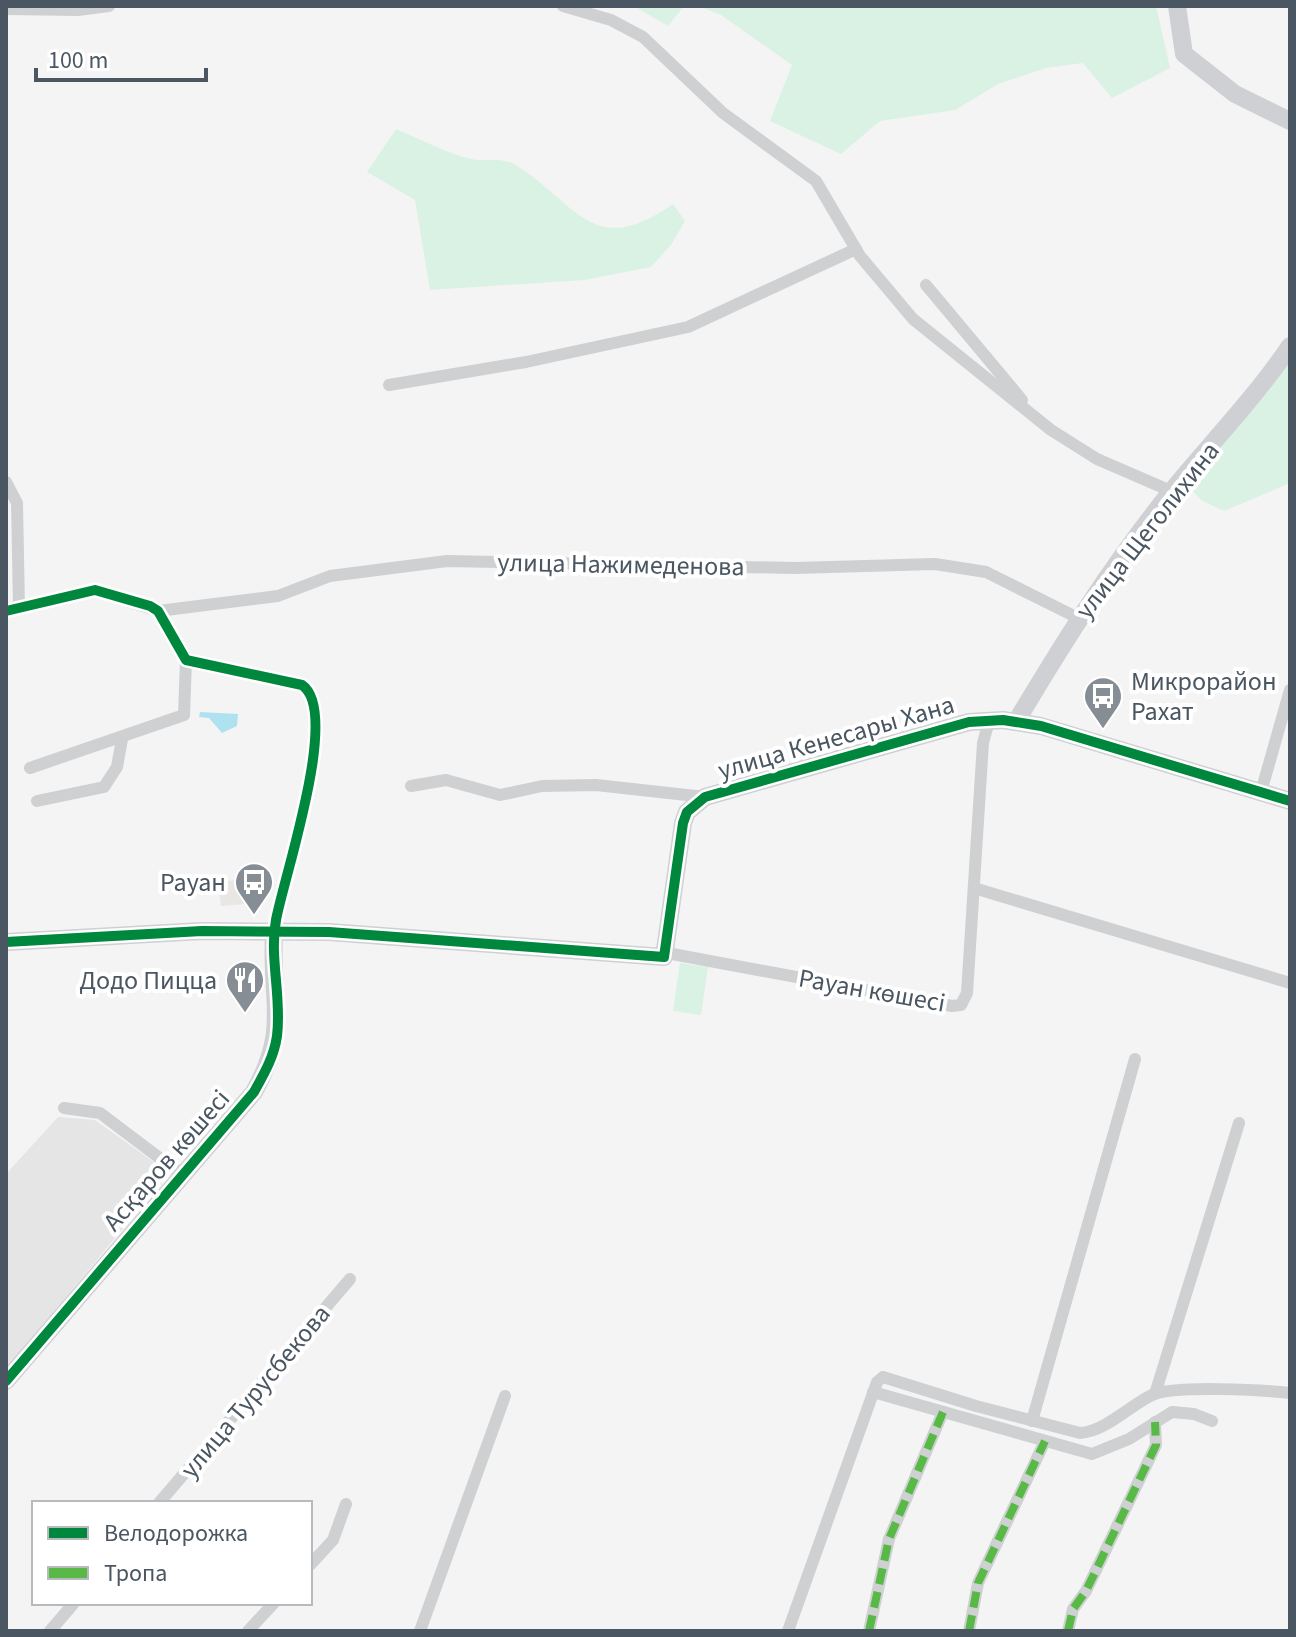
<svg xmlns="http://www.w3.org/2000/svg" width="1296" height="1637" font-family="'Source Sans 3',sans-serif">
  <rect width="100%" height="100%" fill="#f4f4f4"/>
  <polygon fill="#e8e7e3" points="237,880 238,890 244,890 246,904 221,906 218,882"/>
  <polygon fill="#e6e5e6" points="58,1117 95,1120 169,1173 6,1369 6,1174"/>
  <g fill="#d9f2e3">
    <polygon points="634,6 684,6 668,26"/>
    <polygon points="699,6 1156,6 1170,68 1112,98 1083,63 1046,68 998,84 955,110 880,121 841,154 770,121 792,65 721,15"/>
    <path d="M396,129C420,139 446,153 471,159C484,162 502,157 514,164C578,203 591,261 673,204L685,221L671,245L651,267L584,280L430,290L415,200L367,172Z"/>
    <polygon points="1290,359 1290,483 1224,511 1201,500 1187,484"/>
    <polygon points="680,963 708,967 701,1015 673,1011"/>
  </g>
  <polygon fill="#aee2f0" points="200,712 238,714 237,726 222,733 209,718 199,717"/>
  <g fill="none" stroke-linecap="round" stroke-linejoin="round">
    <g stroke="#ced0d2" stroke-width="12">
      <polyline points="563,6 611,20 643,37 723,113 816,181 860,256 913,319 1051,430 1097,459 1171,491"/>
      <polyline points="6,9 78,10 109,6"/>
      <polyline points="926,285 1022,400"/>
      <polyline points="389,385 526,362 688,327 856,249"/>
      <polyline points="6,482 17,503 19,608"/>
      <path d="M6,611L95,590L158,611L186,660L302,685C343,712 279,887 274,934"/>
      <polyline points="158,611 278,596 330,576 447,561 795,568 935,564 986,572 1078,618"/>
      <polyline points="30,768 184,715 186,660"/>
      <polyline points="411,786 446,780 500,795 542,786 596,785 705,797"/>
      <polyline points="1261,792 1290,690"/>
      <polyline points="37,801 104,787 117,767 122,739"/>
      <polyline points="974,888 1290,983"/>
      <polyline points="667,953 952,1006 961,1005 967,993 983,743 989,721"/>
      <polyline points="64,1108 100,1113 182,1175"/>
      <polyline points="873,1392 1092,1454 1129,1439 1172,1412 1194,1414 1212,1421"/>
      <polyline points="1155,1394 1239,1123"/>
      <polyline points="1032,1421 1135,1059"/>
      <polyline points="159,1503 350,1279"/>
      <polyline points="310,1565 333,1540 346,1504"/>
      <polyline points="50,1631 74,1603"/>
      <polyline points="248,1631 274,1603"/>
      <polyline points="420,1631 505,1396"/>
      <path d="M788,1631L877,1382L883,1377L976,1406L1080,1433C1106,1431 1129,1406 1152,1395C1174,1385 1263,1390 1290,1393"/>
      <polyline points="869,1631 889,1539 943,1412"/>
      <polyline points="969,1631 978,1583 1045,1441"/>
      <polyline points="1068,1631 1073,1609 1086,1591 1156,1445 1155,1422"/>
    </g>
    <g stroke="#ced0d4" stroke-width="18">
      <polyline points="1177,6 1184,54 1235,94 1290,121"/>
      <path d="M1016,722C1063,643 1112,565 1170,493C1210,444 1254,399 1290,346"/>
      <polyline points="6,942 202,931 329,932 664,957 683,823 687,812 705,797 969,722 1003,720 1041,726 1290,801"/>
      <path d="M6,1381L254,1092C290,1028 270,1001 274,934"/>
    </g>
    <g stroke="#58b947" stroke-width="8" stroke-dasharray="16 8" stroke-linecap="butt">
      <polyline points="869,1631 889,1539 943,1412"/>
      <polyline points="969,1631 978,1583 1045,1441"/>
      <polyline points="1068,1631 1073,1609 1086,1591 1156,1445 1155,1422"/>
    </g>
    <defs>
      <g id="cycleway">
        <path d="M6,611L95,590L150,606L158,611L186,660L302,685C341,711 284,876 276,920C269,958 282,997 277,1036C274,1057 264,1074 254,1092L6,1381"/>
        <polyline points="6,942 202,931 329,932 664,957 683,823 687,812 705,797 969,722 1003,720 1041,726 1290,801"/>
      </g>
    </defs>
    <use href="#cycleway" stroke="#fff" stroke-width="15"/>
    <use href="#cycleway" stroke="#00873e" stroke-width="10"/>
  </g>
  <defs>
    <symbol id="bus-pin" viewBox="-11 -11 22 30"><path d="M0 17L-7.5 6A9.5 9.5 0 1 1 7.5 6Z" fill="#868d94" stroke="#fff"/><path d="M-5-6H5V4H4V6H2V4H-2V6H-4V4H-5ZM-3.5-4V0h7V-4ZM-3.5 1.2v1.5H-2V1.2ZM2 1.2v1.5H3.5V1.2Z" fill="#fff"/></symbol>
    <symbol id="restaurant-pin" viewBox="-11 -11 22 30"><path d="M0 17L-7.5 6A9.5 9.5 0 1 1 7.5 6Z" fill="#868d94" stroke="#fff"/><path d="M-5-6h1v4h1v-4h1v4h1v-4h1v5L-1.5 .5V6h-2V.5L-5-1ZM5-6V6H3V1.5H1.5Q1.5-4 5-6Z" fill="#fff"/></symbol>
  </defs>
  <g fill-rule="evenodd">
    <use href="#bus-pin" x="1081" y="674" width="44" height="60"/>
    <use href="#bus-pin" x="232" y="860" width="44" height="60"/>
    <use href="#restaurant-pin" x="223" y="958" width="44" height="60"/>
  </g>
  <g text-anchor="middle" stroke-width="8" stroke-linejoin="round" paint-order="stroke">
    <g font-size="26" fill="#4a5661" stroke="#fff">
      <text transform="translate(1147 530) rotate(-52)" y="9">улица Щеголихина</text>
      <text transform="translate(621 564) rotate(1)" y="9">улица Нажимеденова</text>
      <text transform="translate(836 737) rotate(-16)" y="9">улица Кенесары Хана</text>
      <text transform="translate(872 990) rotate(10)" y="9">Рауан көшесі</text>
      <text transform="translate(166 1160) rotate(-49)" y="9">Асқаров көшесі</text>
      <text transform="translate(255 1391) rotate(-50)" y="9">улица Турусбекова</text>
    </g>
    <g font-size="26" fill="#4a5661" stroke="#fff" text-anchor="end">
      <text x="1131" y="690" text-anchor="start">Микрорайон<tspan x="1131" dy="30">Рахат</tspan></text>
      <text x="226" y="891">Рауан</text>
      <text x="217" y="989">Додо Пицца</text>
    </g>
  </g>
  <rect width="1296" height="1637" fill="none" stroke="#4a5661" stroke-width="16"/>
  <rect x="32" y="1501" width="280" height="104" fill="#ffffff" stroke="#b7bbc0" stroke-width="2"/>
  <rect x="48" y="1527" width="40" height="12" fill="#00873e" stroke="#b7bbc0" stroke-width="2"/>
  <text x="104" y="1541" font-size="24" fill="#4a5661">Велодорожка</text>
  <rect x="48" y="1567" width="40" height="12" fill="#58b947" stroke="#b7bbc0" stroke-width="2"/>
  <text x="104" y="1581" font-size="24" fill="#4a5661">Тропа</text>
  <path d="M36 68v12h170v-12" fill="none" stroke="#4a5661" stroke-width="4"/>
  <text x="48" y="68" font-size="24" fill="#4a5661" stroke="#ffffff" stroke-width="6" paint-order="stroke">100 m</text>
</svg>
